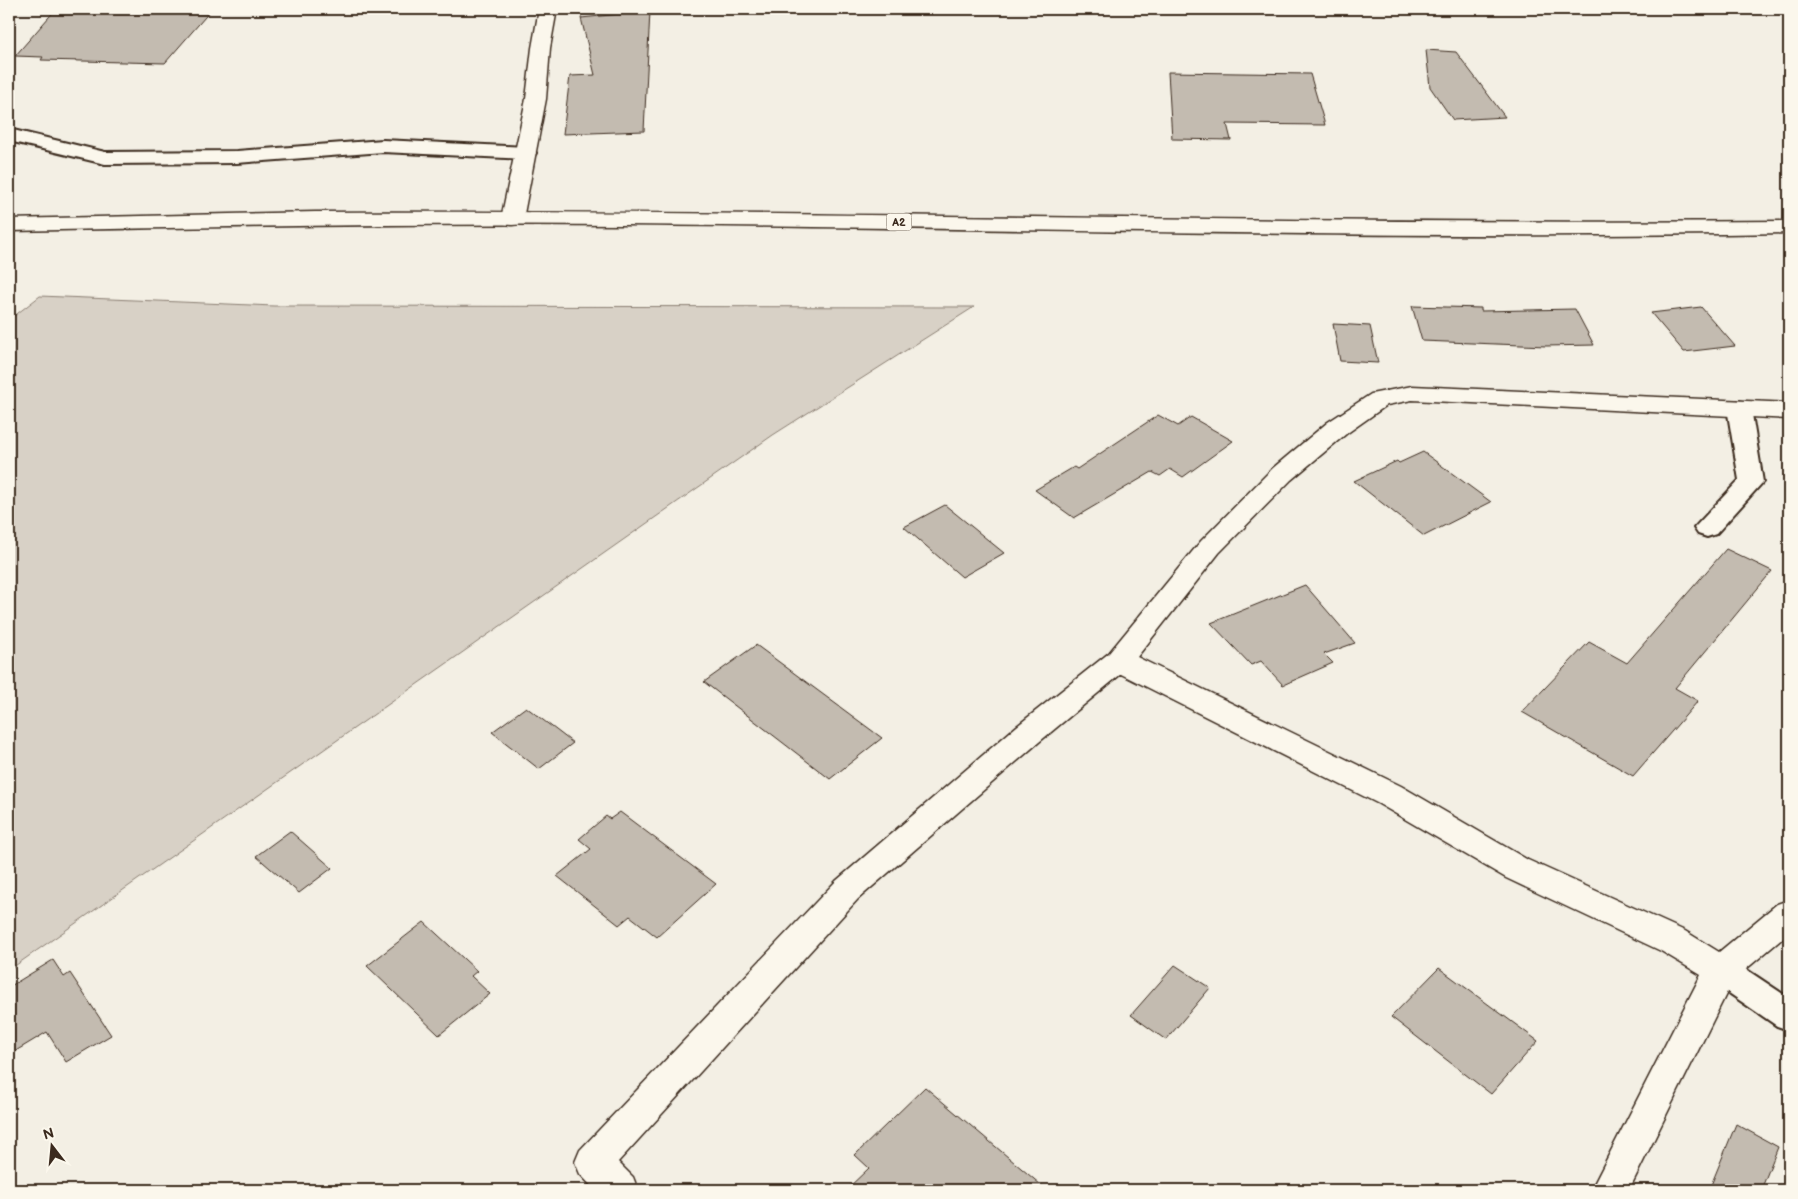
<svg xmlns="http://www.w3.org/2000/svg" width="1798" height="1199" font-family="'Balsamiq Sans',sans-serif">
  <rect width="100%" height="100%" fill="#f3efe4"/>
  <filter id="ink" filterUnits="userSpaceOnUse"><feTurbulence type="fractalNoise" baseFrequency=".02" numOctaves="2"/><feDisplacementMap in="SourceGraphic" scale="10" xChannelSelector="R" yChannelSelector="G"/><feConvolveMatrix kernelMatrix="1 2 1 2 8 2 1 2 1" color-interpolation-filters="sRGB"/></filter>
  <g filter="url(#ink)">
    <polygon fill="#d8d1c6" stroke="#8a7e72" points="40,296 274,306 974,307 773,435 9,970 9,320"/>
    <g fill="#c3bbb0" stroke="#3b2a1e">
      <polygon points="56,9 212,9 165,63 41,60 43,57 15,56"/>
      <polygon points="650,11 644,131 563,134 570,76 595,75 581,18"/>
      <polygon points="1426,50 1456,52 1505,117 1453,120 1430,87"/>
      <polygon points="1168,72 1310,74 1325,125 1227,124 1231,140 1172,139"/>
      <polygon points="1412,306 1481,308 1481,311 1575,309 1594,345 1546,346 1422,341"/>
      <polygon points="1701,307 1735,346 1684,352 1651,313"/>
      <polygon points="1333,324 1370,326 1378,363 1340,361"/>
      <polygon points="1158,415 1178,426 1191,417 1233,441 1183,477 1170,469 1160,476 1152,472 1074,518 1035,490 1074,467 1077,469"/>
      <polygon points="1423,452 1491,502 1424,536 1354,481 1397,461 1399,463"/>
      <polygon points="945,505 1004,553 962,577 904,527"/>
      <polygon points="1726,549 1772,571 1675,688 1698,701 1633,776 1522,712 1589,642 1627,663"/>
      <polygon points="1305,585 1355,643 1324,654 1333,663 1283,685 1261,661 1251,665 1211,623"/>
      <polygon points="756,645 882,738 830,779 704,682"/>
      <polygon points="526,707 573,743 539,769 492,732"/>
      <polygon points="620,812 716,884 657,937 630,916 619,925 557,876 591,849 579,839 606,816 610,819"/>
      <polygon points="290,831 332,868 299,893 256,856"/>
      <polygon points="424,922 477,971 471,976 490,994 439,1035 367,966"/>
      <polygon points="53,960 64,977 70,973 111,1035 66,1062 47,1032 9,1055 9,987"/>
      <polygon points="1175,965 1210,988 1166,1040 1131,1015"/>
      <polygon points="1439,968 1538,1041 1491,1094 1391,1017"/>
      <polygon points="925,1087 1047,1190 846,1190 869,1168 855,1155"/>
      <polygon points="1736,1124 1778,1147 1761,1190 1709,1190"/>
    </g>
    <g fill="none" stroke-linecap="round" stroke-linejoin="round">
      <defs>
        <g id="service">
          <polygon points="9,129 105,152 237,151 383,140 526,147 533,149 536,153 533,157 526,159 383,152 237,163 105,164 9,141"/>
          <polygon points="1739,401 1747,403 1751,408 1763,482 1716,534 1707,537 1698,534 1694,528 1739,480 1727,408 1731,403"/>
          <polygon points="1721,956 1732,960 1789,998 1789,1030 1777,1026 1710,980 1705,970 1710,960"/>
        </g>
        <g id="minor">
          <polygon points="539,9 557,9 550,48 546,99 523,219 520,224 512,225 504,224 501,219 526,99 532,48"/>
          <polygon points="1412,386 1789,403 1789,419 1412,400 1387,405 1346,434 1291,480 1219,553 1137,657 1401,786 1528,860 1685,931 1719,952 1777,904 1789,900 1789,933 1733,980 1629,1190 1591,1190 1701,975 1661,951 1506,878 1379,804 1121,674 1039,742 858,899 618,1162 633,1177 638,1190 595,1190 580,1174 575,1162 580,1150 836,881 1017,726 1109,653 1201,541 1273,468 1328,422 1371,394"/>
        </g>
        <path id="primary" d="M315,212C806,210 1298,225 1789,221V233C1402,240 1014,228 626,225C420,223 215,227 9,231V219Z"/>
      </defs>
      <use href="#service" stroke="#3b2a1e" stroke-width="4"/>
      <use href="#minor" stroke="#3b2a1e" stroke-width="3"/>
      <use href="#primary" stroke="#3b2a1e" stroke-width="3"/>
      <use href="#service" fill="#fbf7ec" fill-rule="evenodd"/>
      <use href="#minor" fill="#fbf7ec" fill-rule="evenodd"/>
      <use href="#primary" fill="#fbf7ec" fill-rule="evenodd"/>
    </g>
  </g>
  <g text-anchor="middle" stroke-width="5" stroke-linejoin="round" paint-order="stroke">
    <rect fill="#fbf7ec" stroke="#75685c" stroke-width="1" x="886.5" y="213.5" width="25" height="17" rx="4"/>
    <g font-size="11" font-weight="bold" fill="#3b2a1e">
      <text x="899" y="226">A2</text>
    </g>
  </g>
  <rect width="1798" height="1199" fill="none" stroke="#fbf7ec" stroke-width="30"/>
  <rect x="15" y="15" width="1768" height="1169" fill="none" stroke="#3b2a1e" stroke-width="2" filter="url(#ink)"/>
  <g transform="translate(52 1146) rotate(344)" stroke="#fbf7ec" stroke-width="4" paint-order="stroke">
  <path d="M0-4L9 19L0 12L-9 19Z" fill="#3b2a1e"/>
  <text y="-8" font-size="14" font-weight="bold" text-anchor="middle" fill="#3b2a1e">N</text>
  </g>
</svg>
